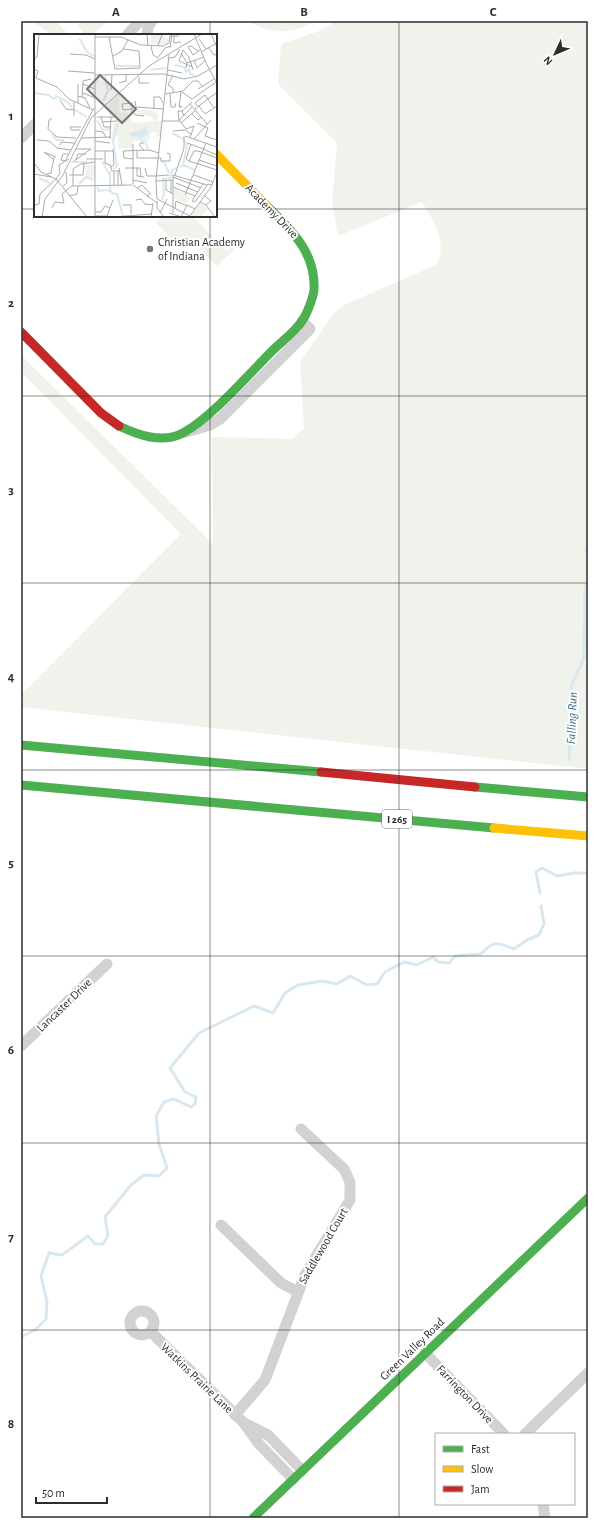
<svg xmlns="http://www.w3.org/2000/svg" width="609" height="1539" font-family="'Alegreya Sans',sans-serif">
  <rect width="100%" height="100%" fill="#fff"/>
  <g fill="#f0f3ec">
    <polygon points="32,21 56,21 69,35 52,35"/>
    <polygon points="82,21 109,21 92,35 85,35 77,25"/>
    <path d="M248,21H314C293,35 269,34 248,21Z"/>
    <path d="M337,21H588V769L21,707V695L181,534L21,372V355L213,544L212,437L293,439L304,428L300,362L334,313L346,304L436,265C449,244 433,220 422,202L338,236L332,203L337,143L278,84L281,44L319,31Z"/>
    <polygon points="163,216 192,216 227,251 231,247 234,250 217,266 188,237 178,246 156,223"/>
  </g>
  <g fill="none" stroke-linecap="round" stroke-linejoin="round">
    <g stroke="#d9e8f0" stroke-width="3">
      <polyline points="588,545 586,549 588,556"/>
      <polyline points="569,760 572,684 584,658 585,588 588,583"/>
      <polyline points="540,893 536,872 542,868 557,876 574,873 588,873"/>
      <path d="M21,1337L35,1330L46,1319L47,1302L41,1276L49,1253L62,1255L88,1236L95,1244H103L108,1236L105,1217L131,1185L144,1175L159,1176L167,1168L159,1144L156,1116L164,1102L174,1099L191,1107L195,1104L196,1097L185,1092L170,1068L199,1033L254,1006L273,1013L285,993L298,985L322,981L337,984L350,976L367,985L377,984L385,972L404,962L417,965L433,957L438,962L449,963L455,956L481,954C494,940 497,942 514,949L527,940L539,935L544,924L541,906"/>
    </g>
    <g stroke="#d2d2d2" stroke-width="11">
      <polyline points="127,35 140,21"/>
      <polyline points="147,35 148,27 152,21"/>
      <polyline points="21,138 35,124"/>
      <polyline points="186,432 210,425 220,419 310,329 302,321"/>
      <polyline points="21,1046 107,964"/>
      <polyline points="221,1225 281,1283 298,1292"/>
      <circle cx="142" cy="1323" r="12"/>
      <polyline points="151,1332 244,1423 259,1444 293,1479"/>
      <polyline points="425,1353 504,1434"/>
      <polyline points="235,1415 265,1380 305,1275 350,1200 350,1182 344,1169 301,1129"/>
      <polyline points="246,1424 268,1435 302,1470"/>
      <polyline points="525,1434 588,1373"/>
      <polyline points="543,1504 545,1518"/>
    </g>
    <g stroke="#4caf50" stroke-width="9">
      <path d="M119,426C138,435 162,444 183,433C212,417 248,375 272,351C281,342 295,332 302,321C307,314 313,298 314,290C316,252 291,230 267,206"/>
      <polyline points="21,745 321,772"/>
      <polyline points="21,785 494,828"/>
      <polyline points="475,787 588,797"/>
      <polyline points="253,1518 588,1198"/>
    </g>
    <g stroke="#ffc107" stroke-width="9">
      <polyline points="216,154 267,206"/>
      <polyline points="494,828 588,836"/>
    </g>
    <g stroke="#c62828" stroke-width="9">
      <polyline points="21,332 101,413 119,426"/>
      <polyline points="321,772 475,787"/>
    </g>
  </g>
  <path fill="none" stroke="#2d2d2d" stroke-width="1" stroke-opacity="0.55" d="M210,21V35M399,21V1518M21,209H35M216,209H588M210,216V1518M21,396H588M21,583H588M21,770H588M21,956H588M21,1143H588M21,1330H588"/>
  <circle fill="#767676" stroke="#fff" stroke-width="1.5" cx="150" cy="249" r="4"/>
  <g text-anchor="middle" stroke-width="4" stroke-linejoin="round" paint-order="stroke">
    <rect fill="#fff" stroke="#6c6c6c" stroke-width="1" x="382" y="810" width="30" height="18" rx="3"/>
    <g font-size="11" font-weight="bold" fill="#2d2d2d">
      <text x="397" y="823">I 265</text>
    </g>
    <g font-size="12" fill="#2d2d2d" stroke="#fff">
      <text transform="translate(272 211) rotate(46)" y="4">Academy Drive</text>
      <text transform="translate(64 1005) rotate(-44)" y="4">Lancaster Drive</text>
      <text transform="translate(323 1246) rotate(-60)" y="4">Saddlewood Court</text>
      <text transform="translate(412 1349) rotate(-44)" y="4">Green Valley Road</text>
      <text transform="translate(197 1378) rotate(44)" y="4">Watkins Prairie Lane</text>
      <text transform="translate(465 1394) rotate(46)" y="4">Farrington Drive</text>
    </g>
    <g font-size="12" fill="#2d2d2d" stroke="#fff" text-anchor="start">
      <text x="158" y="246">Christian Academy<tspan x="158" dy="14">of Indiana</tspan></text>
    </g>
    <g font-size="13" font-style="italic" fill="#40718a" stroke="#fff">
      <text transform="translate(571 718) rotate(-88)" y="5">Falling Run</text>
    </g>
  </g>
  <g transform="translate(34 34)">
    <rect width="183" height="183" fill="#fff"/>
    <path d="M117,0H135L130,2L134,5V10H117ZM85,60L86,67L100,66L85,68L86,80L89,78L97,81L98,89L121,87L116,82L103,81L102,76V81L99,76H117L125,80L123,87H128L127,103L121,102L122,98H117L115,107H99V114H84V102L78,105L79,89H83V85L77,83L71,74ZM52,131H61V144H52ZM140,154L156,163L155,167L152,170L140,164ZM166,169L175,175L166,183H159L157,181Z" fill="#f0f3ec"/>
    <path d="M112,93L114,100L105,105L104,102L99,104L95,100Z" fill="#d9e8f0"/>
    <path fill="none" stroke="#d9e8f0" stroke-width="2" d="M45,4L53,18L60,22M141,31L150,33L152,38L155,35L156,40L160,41M82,32H105M116,36L132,34M0,59L15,61L19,65L23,63L21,61M24,63L34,68L38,74M69,67L74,57L71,42M41,76L53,83M63,86L69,96L76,95M138,99L149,105M18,100L23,106H30M107,106L111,107L114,115M68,127L75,140M37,128H53M127,128H130L135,139M149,131L161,136M146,133L149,131L153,112L150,106M79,135L83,132L79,107L84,88L82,83M76,137V155L78,159L83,160L89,182M5,144L16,149M45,150L52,143L59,146M63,153L65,157L73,156L76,158M128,166L130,159L129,145L136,144L138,136L143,134"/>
    <path fill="none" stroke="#ababab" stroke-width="1" d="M61,0V183M113,0L114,12M160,0L173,31L183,49M177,0L183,13M140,2V9L147,8M61,3H87L107,11L129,12L135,9L136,2H145M75,3L81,35M165,5L172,15M117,12L119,21L123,23M124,12L128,0M174,13L180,21L183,20M136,14L138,0M164,17L157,12L154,13L159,21L166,16M167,18L183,9M147,19L153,29L152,34M36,20L52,21L61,25M135,21L122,145L123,165L156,182M79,22L88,17L94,6M135,24L141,23L146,15M0,25L3,23L5,0M123,25L131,14L137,12M160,26L163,34L171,27M153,29L170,23M0,35L4,37L2,44L23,53L35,65L59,76M81,35L106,34L105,17L89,15M134,36L148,39M158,36L159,34L158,33L157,29L156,27L155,23L149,16L145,27L158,33M34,37L61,39M61,41L130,40L150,45L164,42L183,31M139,41L134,51L139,54V58M105,43V49H115M85,49L92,47V40M44,50V69M49,50L61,55M164,55L180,45M77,56L78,41M148,58L158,65L182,48M49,59L61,64M131,60L149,57L159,47H164L169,53M136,60L137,73H141L142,69M44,62L51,64L56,74M48,63L49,47L57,45M26,66L32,75L40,76M101,67L102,73L130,75M156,70L173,90M164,71L171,80L183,72M145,72L148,73H145L147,58M163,72L161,69L171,61L180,74M98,75L89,76L88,70L98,69V78M120,75V63H126L129,69M161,75L183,58M98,77L101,81L110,82M148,77L158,68M158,80L164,86L168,83M40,82V68M63,83H81M67,83L70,93H77M18,84L15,86L14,95L23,103L42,104M145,86L158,73M128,87H146L152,95M145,87L144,77H148L150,82M68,88L83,87M147,89L162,76M163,89L174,94L171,102L183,106M152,95L160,92L156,104M46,96H37L36,93H47M61,97L69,98L72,103M139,97L151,96L157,100M151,102L183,113M47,104L77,103M76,105L77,83M160,105L177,86M3,106L15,107L23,114L37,116M61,107L76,109M110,109H106V112L110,116M153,109L170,115M99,110V150M26,111L27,108L40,109M42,115H57M169,115L183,121M103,116V124H127V127H136V120L133,119M61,117H79M71,117V129L76,131L78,137H85M164,117L183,124M34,120H29L27,126L31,127L60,74M19,125L10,118L22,123M52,125H69M99,125L90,124L89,117L115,116L125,119M42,126L44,120H52M165,126L183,132M40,127L57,115M155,127L183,136M155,127L152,125L157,110M155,127L160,117H164M0,129L7,138L22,145L53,183M77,133L80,131L79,115M85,134L88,151M91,134H106L107,143M103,134V142L110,143M111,134L113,142H122M80,138V151M0,140L17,143M13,140L17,139L20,123M35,141H49L50,130M141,141L150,114V102M160,141L179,148M122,142L135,141M139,143L167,154M22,145L26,139L25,131L35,125M99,146L113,149M137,146V159M122,147L139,146M132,147V156L139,160M142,149L164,158M169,150L158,167L161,168L174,150L178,151M84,151V137M99,151L123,169M29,152L33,149L32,138M39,152V135L47,130L61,128M139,153L161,162M103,154L108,151L116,159L113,163M151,161L172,109M36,162L43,160L44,152M171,162L177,167L172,171M102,166L107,165L111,170L119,171M123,167V174L130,183M166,168L172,171L181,183M0,171L5,170L6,160L22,145M89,171H97V180M18,174L21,168L30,169L28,160L38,152L98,151M141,174L142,167L153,172M61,178H67L71,172L76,174M126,179L133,165M135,179L148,183M139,179V141L173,151M61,182H74M73,182L79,166M8,183L11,165L29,141L57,84L115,32L168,0M78,183L118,180M117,183L119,169M147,183L153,171L161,175M155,183L177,153L183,138"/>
    <path fill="#767676" fill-opacity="0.15" stroke="#767676" stroke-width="2" d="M66,41L102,75L88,89L53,55Z"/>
    <rect width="183" height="183" fill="none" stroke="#2d2d2d" stroke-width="2"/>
  </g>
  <rect width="609" height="1539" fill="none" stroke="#ffffff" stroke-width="44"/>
  <rect x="435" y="1433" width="140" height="72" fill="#ffffff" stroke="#ababab"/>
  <rect x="443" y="1446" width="20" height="6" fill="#4caf50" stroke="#ababab"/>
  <text x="471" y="1453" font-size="12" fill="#2d2d2d">Fast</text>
  <rect x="443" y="1466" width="20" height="6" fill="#ffc107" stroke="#ababab"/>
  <text x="471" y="1473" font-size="12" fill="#2d2d2d">Slow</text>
  <rect x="443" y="1486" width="20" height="6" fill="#c62828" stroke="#ababab"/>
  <text x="471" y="1493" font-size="12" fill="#2d2d2d">Jam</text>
  <g transform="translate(555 54) rotate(226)" stroke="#ffffff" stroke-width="3" paint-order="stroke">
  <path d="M0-3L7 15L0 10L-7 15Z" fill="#2d2d2d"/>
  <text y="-6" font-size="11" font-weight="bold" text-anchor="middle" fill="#2d2d2d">N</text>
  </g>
  <path d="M36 1497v6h71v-6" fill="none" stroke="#2d2d2d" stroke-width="2"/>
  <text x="42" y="1497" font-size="12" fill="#2d2d2d" stroke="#ffffff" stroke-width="3" paint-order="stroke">50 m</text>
  <rect x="22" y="22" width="565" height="1495" fill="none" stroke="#2d2d2d" stroke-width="1.5"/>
  <g font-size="13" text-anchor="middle" font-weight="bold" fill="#2d2d2d">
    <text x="116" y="16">A</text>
    <text x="304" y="16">B</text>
    <text x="493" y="16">C</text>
    <text x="11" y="120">1</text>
    <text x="11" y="307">2</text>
    <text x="11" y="494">3</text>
    <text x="11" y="681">4</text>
    <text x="11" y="867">5</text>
    <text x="11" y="1054">6</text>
    <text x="11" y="1241">7</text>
    <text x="11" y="1428">8</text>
  </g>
</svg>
